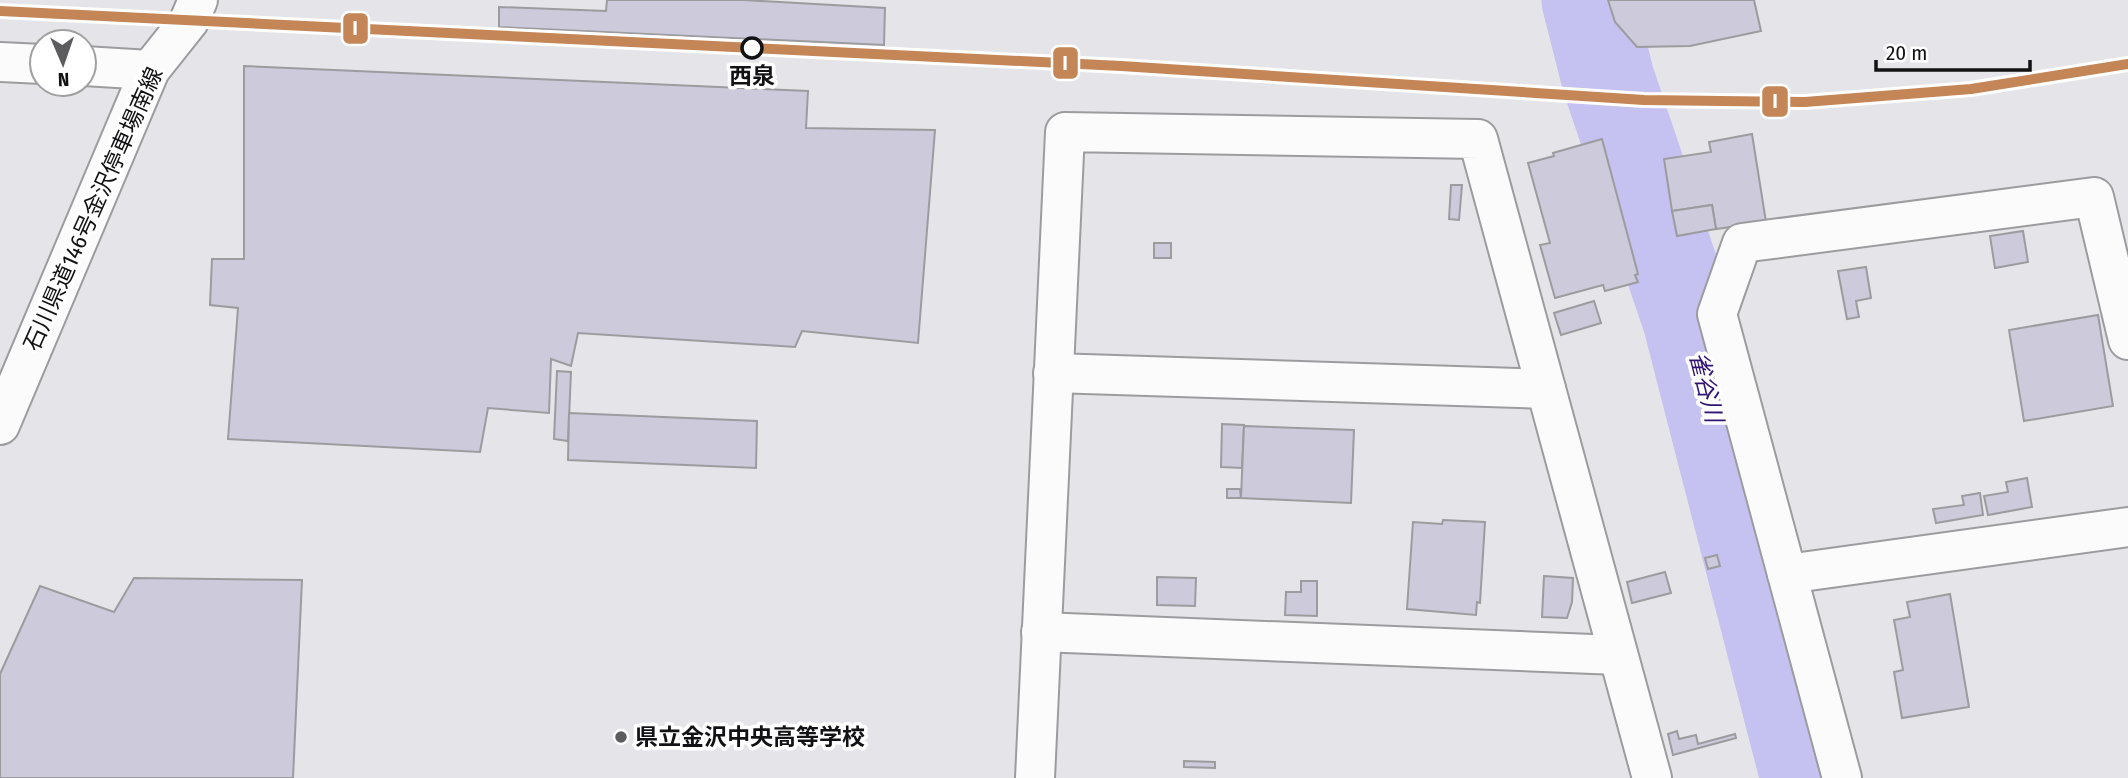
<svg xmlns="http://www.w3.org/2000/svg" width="2128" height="778" font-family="'Fira Sans Condensed','Noto Sans JP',sans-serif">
  <rect width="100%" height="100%" fill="#e5e5e9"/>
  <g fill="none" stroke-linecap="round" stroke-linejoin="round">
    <polyline stroke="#c5c1f1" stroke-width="93" points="1588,0 1608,79 1689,320 1807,778"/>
  </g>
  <g fill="#cccadb" stroke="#9c9c9f" stroke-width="2">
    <polygon points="607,0 744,0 885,8 884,45 499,27 499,7 606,11"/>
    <polygon points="1608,0 1754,0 1761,31 1690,46 1637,47 1615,22"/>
    <polygon points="244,66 808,91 806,128 935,130 918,343 802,331 795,347 578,333 571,366 551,359 549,413 488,408 480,452 228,439 238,308 210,305 212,259 244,259"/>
    <polygon points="1752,134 1766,222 1716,229 1712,205 1672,211 1664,159 1711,152 1709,142"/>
    <polygon points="1602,139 1638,274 1635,275 1638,282 1605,291 1603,285 1555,298 1540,245 1550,243 1528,163 1554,156 1553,153"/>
    <polygon points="1451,185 1462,185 1459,220 1449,219"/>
    <polygon points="1712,205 1716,229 1677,236 1672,211"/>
    <polygon points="2023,231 2028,262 1995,268 1990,236"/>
    <rect x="1154" y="243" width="17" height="15"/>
    <polygon points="1866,267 1871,298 1856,301 1859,317 1847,319 1838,271"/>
    <polygon points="1594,301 1601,323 1561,335 1554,313"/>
    <polygon points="2098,315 2113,406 2024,421 2009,330"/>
    <polygon points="557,371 571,372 568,441 554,439"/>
    <polygon points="569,413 757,421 756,468 568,460"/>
    <polygon points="1222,424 1244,425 1242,468 1221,467"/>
    <polygon points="1244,426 1354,430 1351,503 1241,498"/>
    <polygon points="2027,478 2032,507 1988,515 1984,496 2008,492 2006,482"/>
    <polygon points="1227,489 1240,489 1241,498 1227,498"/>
    <polygon points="1980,493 1983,515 1936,523 1933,509 1964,505 1962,496"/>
    <polygon points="1443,520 1485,522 1480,603 1477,602 1476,615 1407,609 1413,522 1442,524"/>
    <polygon points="1717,555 1720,566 1708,569 1705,558"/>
    <polygon points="1665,572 1671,593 1632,603 1627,582"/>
    <polygon points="1544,576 1573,578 1572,602 1567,618 1542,617"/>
    <polygon points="1157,577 1196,578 1195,606 1157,605"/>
    <polygon points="134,578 302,580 293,778 0,778 0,674 40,586 114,612"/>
    <polygon points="1301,581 1317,581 1317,616 1285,615 1286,592 1301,592"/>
    <polygon points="1950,594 1969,707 1902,718 1894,672 1903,670 1894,620 1910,617 1907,602"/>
    <polygon points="1677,731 1679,739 1696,735 1698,744 1735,734 1736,738 1673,755 1668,734"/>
    <polygon points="1184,761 1215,762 1215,768 1184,767"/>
  </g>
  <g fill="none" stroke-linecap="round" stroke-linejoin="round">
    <defs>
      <g id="minor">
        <polyline points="0,62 42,64"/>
        <polyline points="84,66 150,70"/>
        <polyline points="1053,373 1546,389"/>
        <polyline points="1787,574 2128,527"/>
        <polyline points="1041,632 1618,655"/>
        <polyline points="1035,778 1065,132 1478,139 1652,778"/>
        <polyline points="1842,778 1717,314 1742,243 2094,197 2128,340"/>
      </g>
      <polyline id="secondary" points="0,425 150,70 189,21 198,0"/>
    </defs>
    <use href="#minor" stroke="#9c9c9f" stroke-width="42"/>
    <use href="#secondary" stroke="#9c9c9f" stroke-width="42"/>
    <use href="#minor" stroke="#fbfbfc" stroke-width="38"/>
    <use href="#secondary" stroke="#fbfbfc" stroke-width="38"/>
    <defs>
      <polyline id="rail-1" points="0,11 1121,66 1644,100 1805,102 1971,89 2128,64"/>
    </defs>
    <use href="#rail-1" stroke="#fff" stroke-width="16"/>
    <use href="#rail-1" stroke="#c48657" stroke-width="10"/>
  </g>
  <circle fill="#fff" stroke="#121214" stroke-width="3.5" cx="752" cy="48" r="10"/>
  <circle fill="#5c5c5f" stroke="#fff" stroke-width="2.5" cx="621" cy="737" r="7"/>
  <g text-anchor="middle" stroke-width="7" stroke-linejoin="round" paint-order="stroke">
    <g font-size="23" font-weight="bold" fill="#121214" stroke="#fff">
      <text x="752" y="84">西泉</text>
    </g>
    <g font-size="23" fill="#121214" stroke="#fff">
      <text transform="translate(93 209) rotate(-66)" y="8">石川県道146号金沢停車場南線</text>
    </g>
    <g font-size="23" font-weight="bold" fill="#121214" stroke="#fff" text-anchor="start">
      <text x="635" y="745">県立金沢中央高等学校</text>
    </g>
    <g font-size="24" font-style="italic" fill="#301372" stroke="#fff">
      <text transform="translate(1706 387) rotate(76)" y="8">雀谷川</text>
    </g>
  </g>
  <g stroke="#fff" stroke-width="2.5">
    <rect x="342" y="12" width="27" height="33" rx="7" fill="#c48657"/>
    <rect x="1052" y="46" width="27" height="34" rx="7" fill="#c48657"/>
    <rect x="1761" y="85" width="28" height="33" rx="7" fill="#c48657"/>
  </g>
  <g font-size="19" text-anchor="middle" font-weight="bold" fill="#fff">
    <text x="355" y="35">I</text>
    <text x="1065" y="70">I</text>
    <text x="1775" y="108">I</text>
  </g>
  <g transform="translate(63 63) rotate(178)"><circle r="33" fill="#ffffff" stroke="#a0a0a1" stroke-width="2"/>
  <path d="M0-5L12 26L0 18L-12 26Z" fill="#5c5c5f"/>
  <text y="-10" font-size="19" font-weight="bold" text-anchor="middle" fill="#121214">N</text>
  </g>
  <path d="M1876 60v10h154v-10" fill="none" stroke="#121214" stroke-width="3.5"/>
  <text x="1886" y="60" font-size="21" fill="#121214" stroke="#ffffff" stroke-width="5" paint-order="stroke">20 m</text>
</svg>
